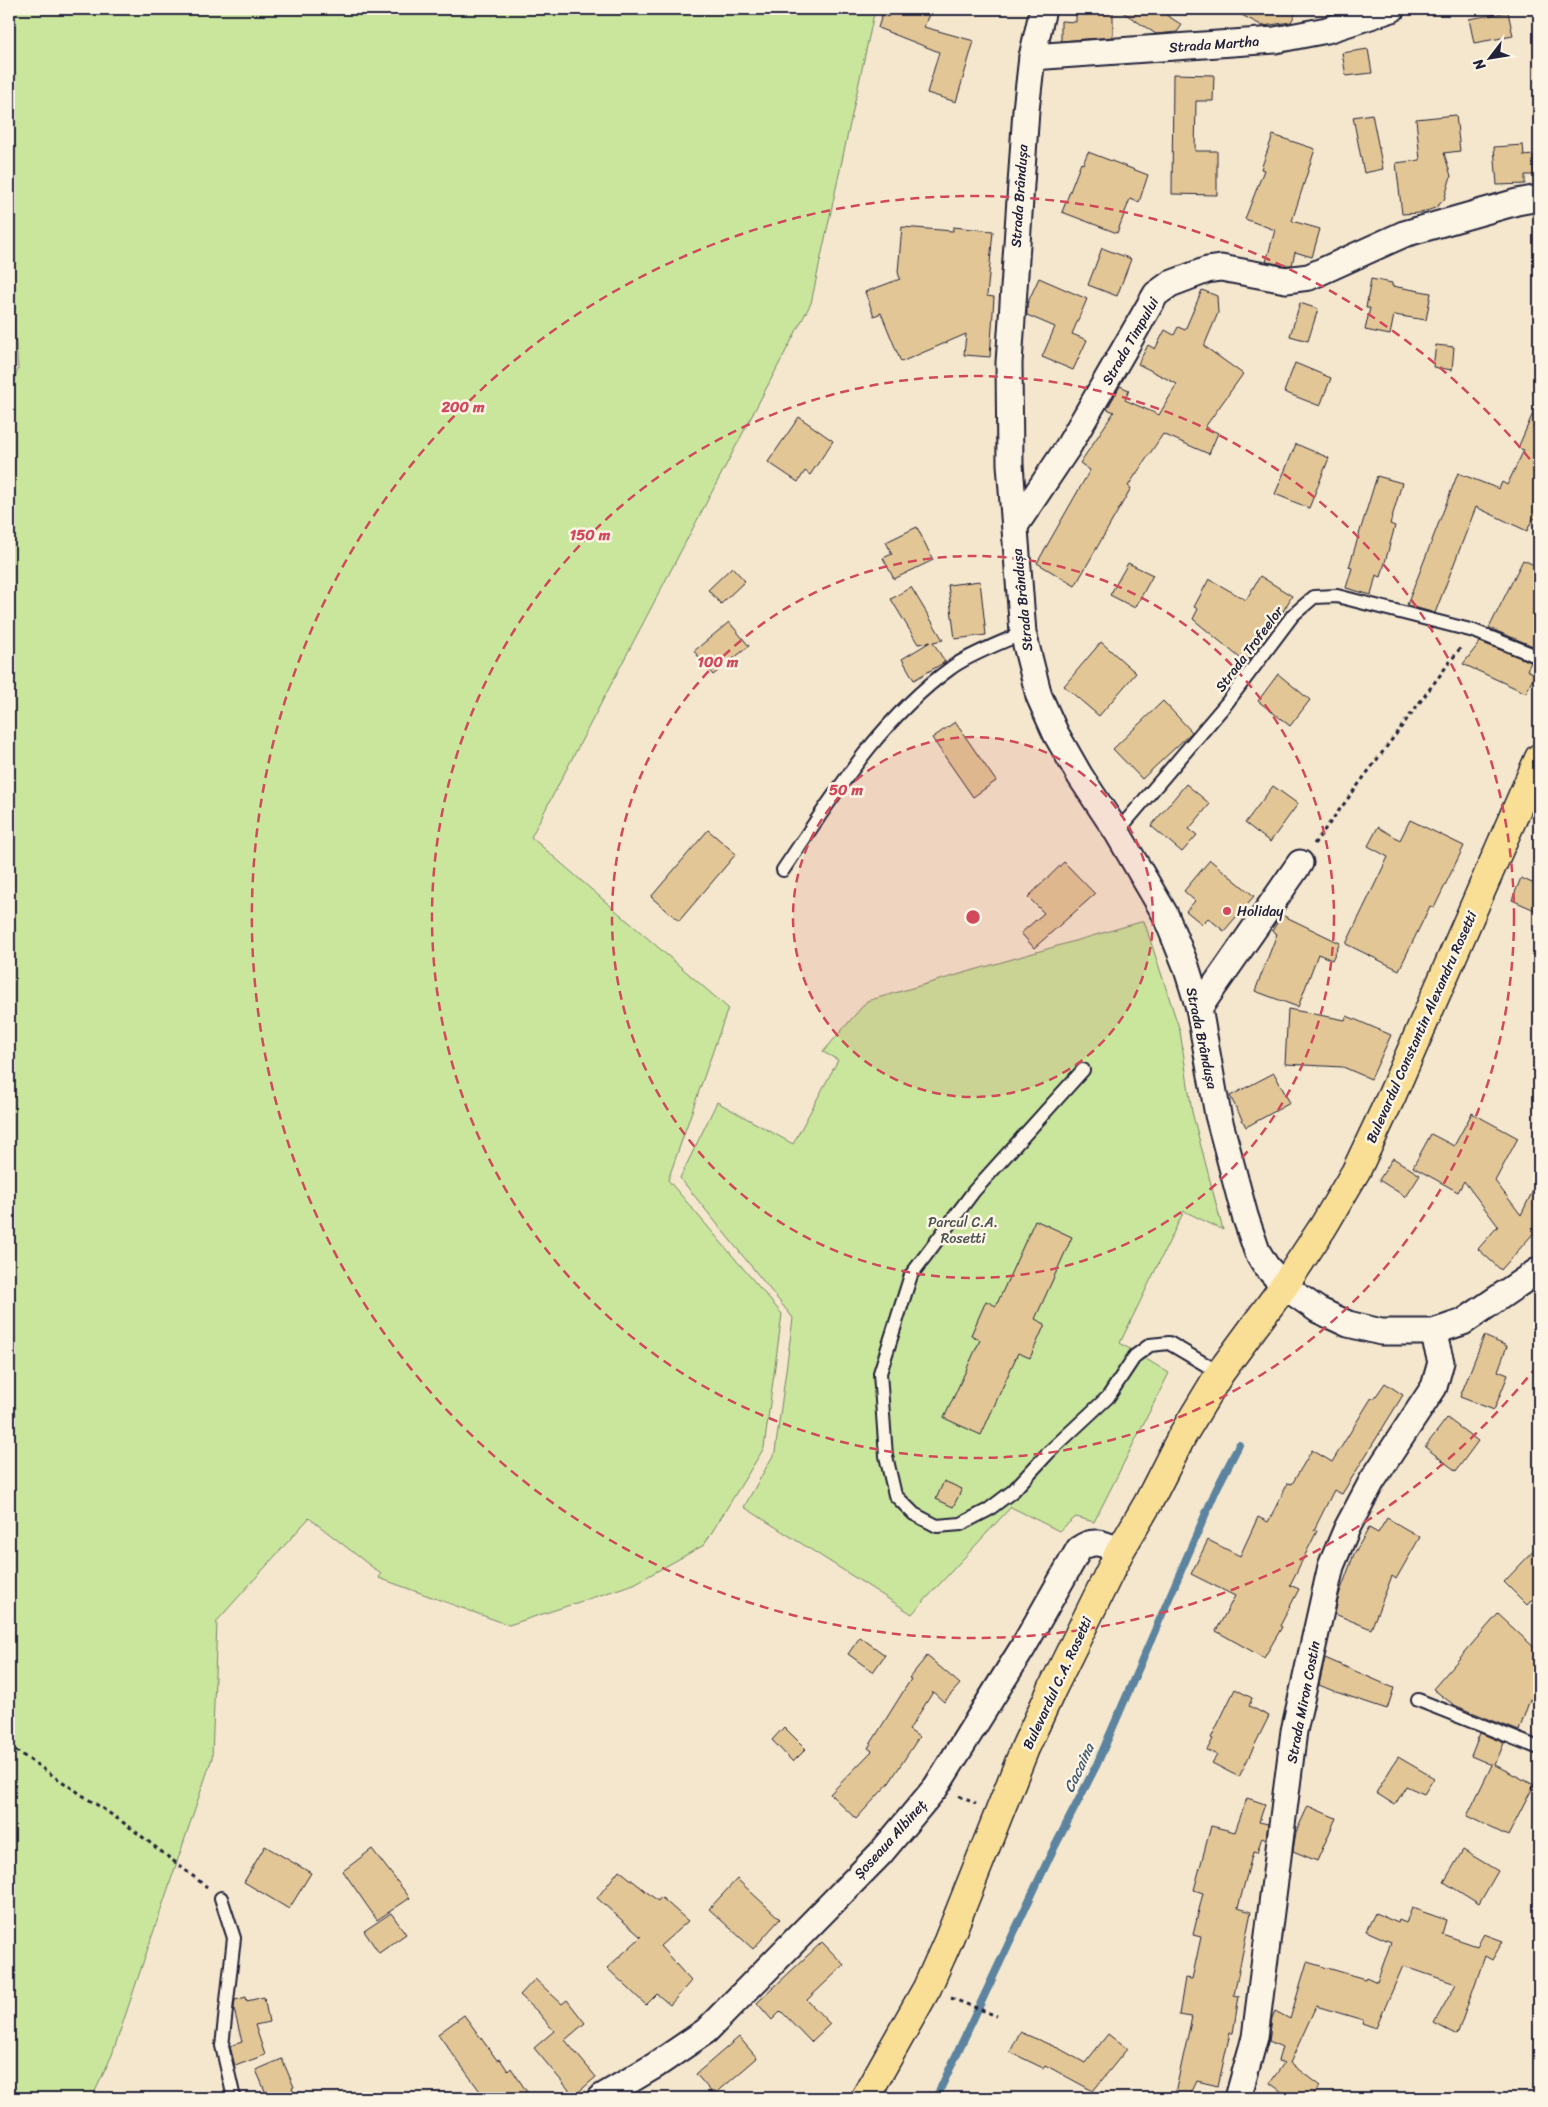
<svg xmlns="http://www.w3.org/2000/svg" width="1548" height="2107" font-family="Sriracha,sans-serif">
  <rect width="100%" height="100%" fill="#f4e7cd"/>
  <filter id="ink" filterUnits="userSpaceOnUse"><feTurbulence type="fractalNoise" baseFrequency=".02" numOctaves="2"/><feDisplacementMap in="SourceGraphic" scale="10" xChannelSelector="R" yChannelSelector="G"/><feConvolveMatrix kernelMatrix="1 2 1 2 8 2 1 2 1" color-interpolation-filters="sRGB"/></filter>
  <g filter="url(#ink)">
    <g fill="#cae59c" stroke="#76846c">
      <polygon points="9,9 875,9 811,303 531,837 728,1008 668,1180 782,1314 764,1448 704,1545 634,1584 509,1625 379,1578 381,1574 309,1518 217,1621 212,1758 112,2055 92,2098 9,2098 9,394 18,369 9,266"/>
      <polygon points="1144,921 1180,1031 1192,1112 1223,1230 1184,1211 1120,1343 1169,1373 1094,1522 1076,1517 1059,1531 1011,1507 912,1614 744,1507 775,1452 793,1318 680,1178 717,1102 793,1144 838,1060 823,1052 867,1001"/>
    </g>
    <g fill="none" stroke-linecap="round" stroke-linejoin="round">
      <polyline stroke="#5b839f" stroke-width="8" points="936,2098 1050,1856 1097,1764 1216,1490 1239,1445"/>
    </g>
    <g fill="#e2c696" stroke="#22223b">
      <polygon points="891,9 931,9 924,27 974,41 956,102 927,93 939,52 878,28 882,15 888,17"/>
      <polygon points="1118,9 1157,9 1182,25 1177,32 1156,34"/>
      <polygon points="1230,9 1298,9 1291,22 1263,26"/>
      <polygon points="1076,10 1113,12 1113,37 1061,41 1061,21 1076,22"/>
      <polygon points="1508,12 1513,36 1474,43 1469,19"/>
      <polygon points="1368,49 1372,73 1346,76 1342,53"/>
      <polygon points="1173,74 1214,75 1213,101 1196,101 1195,151 1217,151 1217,195 1172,194"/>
      <polygon points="1372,114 1383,169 1364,173 1353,117"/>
      <polygon points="1456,115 1460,151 1444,153 1451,176 1444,200 1435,208 1421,213 1402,214 1396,163 1420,160 1416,119"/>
      <polygon points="1273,135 1315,149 1292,221 1320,229 1312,257 1295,252 1292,265 1286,265 1266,262 1275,230 1245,219 1264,170 1261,169"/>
      <polygon points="1523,145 1524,156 1533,155 1534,175 1525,175 1525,184 1497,185 1494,147"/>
      <polygon points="1088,152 1148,175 1139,202 1130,199 1117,233 1062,212 1081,163 1083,164"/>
      <polygon points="902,227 953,231 953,227 993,231 987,296 994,297 990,357 964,355 966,334 901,362 881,313 874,316 865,292 900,279 898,272"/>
      <polygon points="1102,248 1131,259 1117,296 1088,285"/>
      <polygon points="1039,278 1087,299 1072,334 1087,340 1073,370 1042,357 1055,327 1027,315 1027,304"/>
      <polygon points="1371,279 1392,283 1392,286 1431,293 1426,320 1394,315 1390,335 1365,330 1370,308 1366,308"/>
      <polygon points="1202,290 1217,296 1218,313 1204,346 1243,374 1205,427 1218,433 1209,454 1163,434 1128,486 1131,488 1075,586 1037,563 1090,470 1080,463 1114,412 1107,409 1120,386 1129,390 1125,400 1159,415 1177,384 1138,364 1148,345 1155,349 1165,330 1174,335 1178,327 1185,330"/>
      <polygon points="1300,303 1318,309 1308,341 1290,336"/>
      <polygon points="1436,345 1454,347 1452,370 1433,367"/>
      <polygon points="1295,363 1331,378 1320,406 1284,392"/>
      <polygon points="1539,399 1539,521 1533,518 1527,531 1476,507 1435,613 1407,605 1458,473 1499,489 1502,482 1507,485 1524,450 1518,448"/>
      <polygon points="799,417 833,441 810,475 805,471 798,482 768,462"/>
      <polygon points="1296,444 1329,458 1309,508 1275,494"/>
      <polygon points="1377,476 1402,483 1390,524 1395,526 1381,577 1376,575 1371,595 1346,588 1352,568 1349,567"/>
      <polygon points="917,527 933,560 894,579 883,558 892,554 886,542"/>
      <polygon points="1523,560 1539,567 1539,644 1538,648 1489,628"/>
      <polygon points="1128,563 1153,575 1135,608 1110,595"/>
      <polygon points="732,567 745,581 721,604 708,590"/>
      <polygon points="1260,576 1292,596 1281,615 1277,613 1253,641 1259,646 1246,663 1193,619 1198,609 1194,607 1209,579 1246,600"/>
      <polygon points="980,581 986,635 955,639 948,585"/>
      <polygon points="911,587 943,640 933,642 945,662 914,680 902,659 930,642 918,644 891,599"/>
      <polygon points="729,622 749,646 713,675 694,651"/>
      <polygon points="1101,642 1136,673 1099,716 1064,686"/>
      <polygon points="1480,642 1531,662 1527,670 1535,674 1526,693 1463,664"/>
      <polygon points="1278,674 1310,700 1290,726 1258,701"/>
      <polygon points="1163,701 1192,732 1142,779 1113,749"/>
      <polygon points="955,722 996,781 973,797 932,738"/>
      <polygon points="1186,784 1210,804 1189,829 1197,835 1182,852 1151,826"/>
      <polygon points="1273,786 1298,804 1270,842 1245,823"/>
      <polygon points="1410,820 1464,846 1434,908 1430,906 1399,970 1346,944 1388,857 1368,846 1378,827 1400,840"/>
      <polygon points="708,830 736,854 679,921 651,897"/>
      <polygon points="1210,860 1254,896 1224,931 1208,918 1202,924 1186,911 1195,901 1184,891"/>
      <polygon points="1064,862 1095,894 1034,948 1021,933 1044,913 1028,897"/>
      <polygon points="1521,878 1539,886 1539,912 1512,900"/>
      <polygon points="1282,915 1340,943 1332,960 1318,954 1298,1007 1255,991 1277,934 1272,931"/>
      <polygon points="1288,1009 1345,1020 1347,1016 1391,1035 1371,1079 1343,1067 1285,1064"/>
      <polygon points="1274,1073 1290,1103 1246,1127 1230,1096"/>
      <polygon points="1472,1113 1518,1138 1495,1181 1521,1215 1539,1178 1539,1227 1501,1270 1478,1249 1498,1226 1464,1181 1458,1192 1413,1167 1431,1134 1454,1146"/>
      <polygon points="1393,1158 1420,1175 1406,1197 1379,1180"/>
      <polygon points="1035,1220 1072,1237 1035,1319 1045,1324 1030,1358 1018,1353 981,1435 944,1418 980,1340 971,1335 986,1301 996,1306"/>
      <polygon points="1484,1336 1507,1346 1498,1371 1508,1375 1494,1410 1460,1397"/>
      <polygon points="1385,1383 1403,1395 1342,1494 1334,1490 1314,1530 1317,1531 1290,1585 1299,1589 1280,1626 1282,1627 1264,1658 1216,1631 1235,1596 1191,1574 1208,1540 1240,1556 1258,1517 1268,1522 1288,1483 1292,1484 1312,1450 1332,1462 1372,1397 1374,1399"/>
      <polygon points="1447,1418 1478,1441 1456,1471 1425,1447"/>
      <polygon points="944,1481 962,1489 953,1507 936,1499"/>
      <polygon points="1387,1518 1420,1537 1396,1579 1392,1576 1371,1629 1335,1614 1339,1595 1354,1554 1369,1528 1378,1533"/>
      <polygon points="1539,1545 1539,1593 1527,1605 1504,1582"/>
      <polygon points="1498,1614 1539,1652 1539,1707 1530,1699 1519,1731 1454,1705 1433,1689"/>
      <polygon points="860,1637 885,1655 873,1672 848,1654"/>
      <polygon points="927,1656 960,1684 944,1702 933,1692 909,1730 919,1737 889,1783 856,1819 830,1794 872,1751 868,1748 911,1679 909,1678"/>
      <polygon points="1325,1658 1394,1688 1387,1709 1336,1692 1319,1685"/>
      <polygon points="1235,1689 1252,1698 1249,1706 1269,1716 1239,1777 1212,1763 1217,1755 1207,1750 1213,1739 1211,1738"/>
      <polygon points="784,1727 806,1749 793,1762 772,1740"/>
      <polygon points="1480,1733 1504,1743 1495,1765 1534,1785 1508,1836 1467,1816 1492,1765 1471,1756"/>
      <polygon points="1398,1757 1434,1778 1424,1794 1406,1786 1395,1805 1376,1793"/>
      <polygon points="1247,1798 1265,1804 1259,1822 1268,1824 1266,1839 1262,1837 1257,1853 1253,1852 1238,1908 1251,1912 1234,1995 1239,1996 1233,2033 1230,2033 1218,2086 1197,2081 1189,2098 1174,2098 1192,2017 1179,2015 1185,1978 1192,1979 1201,1937 1193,1935 1203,1893 1194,1890 1211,1826 1235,1832"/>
      <polygon points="1308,1806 1336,1818 1317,1861 1293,1851 1296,1832"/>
      <polygon points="265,1846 311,1873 289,1909 244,1882"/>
      <polygon points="372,1849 410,1898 377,1920 343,1871"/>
      <polygon points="1463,1850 1498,1871 1479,1904 1444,1882"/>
      <polygon points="619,1870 658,1901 661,1897 688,1921 660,1946 691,1981 670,2005 657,1994 646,2005 607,1968 641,1937 597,1898"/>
      <polygon points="737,1879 780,1919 753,1949 709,1909"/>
      <polygon points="1412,1908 1446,1920 1442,1934 1477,1946 1484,1934 1503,1941 1492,1960 1485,1956 1457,2035 1434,2023 1456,1984 1403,1966 1376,2028 1362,2023 1363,2020 1316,2006 1290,2063 1320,2086 1311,2098 1290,2098 1270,2083 1284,2063 1278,2061 1282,2047 1269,2041 1272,2018 1275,2011 1290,2019 1307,1962 1365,1979 1366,1977 1377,1982 1391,1942 1366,1931 1375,1913 1398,1923 1399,1920 1406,1923"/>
      <polygon points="391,1913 406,1934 379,1953 364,1931"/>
      <polygon points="822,1942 844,1965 807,2000 830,2024 811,2042 781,2011 772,2020 757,2003"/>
      <polygon points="535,1979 562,2004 567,2000 585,2023 565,2040 596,2077 574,2096 534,2048 554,2031 538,2012 520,1995"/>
      <polygon points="246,1997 247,2001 264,1997 269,2022 255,2025 265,2055 235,2066 230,2046 242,2042 234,2009 235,2000"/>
      <polygon points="464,2015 497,2060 500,2059 508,2071 511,2068 531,2098 485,2098 438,2034"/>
      <polygon points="1020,2032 1060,2049 1085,2063 1108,2034 1127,2049 1093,2091 1045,2065 1043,2068 1010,2052"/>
      <polygon points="739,2037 757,2058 714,2095 696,2074"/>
      <polygon points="282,2059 294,2087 292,2088 296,2098 268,2098 256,2070"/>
    </g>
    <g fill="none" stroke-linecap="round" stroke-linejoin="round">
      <defs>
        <g id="service">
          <polyline points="1117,832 1226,704 1293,615 1314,597 1337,596 1474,631 1539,657"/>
          <path d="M783,870C832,798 879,720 951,668C968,655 1003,642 1023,633"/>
          <polyline points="1083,1070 974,1191 911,1275 880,1373 886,1456 895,1495 914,1514 937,1526 961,1524 988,1510 1013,1491 1049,1452 1108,1397 1135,1356 1150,1345 1169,1343 1220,1373"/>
          <polyline points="1418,1700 1539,1748"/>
          <polyline points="221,1898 234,1938 222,2046 234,2098"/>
        </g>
        <g id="minor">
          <polyline points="1043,9 1032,57 1026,110 1009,363 1010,464 1023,633 1039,696 1056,734 1080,776 1117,832 1165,914 1186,966 1199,1008 1218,1115 1245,1216 1257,1251 1266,1266 1284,1286 1318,1310 1348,1324 1381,1332 1433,1332 1463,1322 1539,1270"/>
          <polyline points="1032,57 1275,40 1327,30 1392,9"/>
          <polyline points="1015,526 1068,447 1156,294 1170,284 1207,270 1221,268 1286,280 1309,277 1404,234 1517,202 1539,198"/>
          <polyline points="1199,1008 1300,863"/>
          <path d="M600,2098L656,2065L706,2031L880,1854L936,1787L1022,1649L1079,1549C1094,1538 1104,1544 1120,1551"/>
          <polyline points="1238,2098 1255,2037 1294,1731 1331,1566 1347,1528 1372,1481 1434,1387 1441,1362 1433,1332"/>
        </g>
        <polyline id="primary" points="865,2098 927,1988 948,1941 1025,1748 1052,1689 1120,1551 1148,1503 1182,1436 1220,1373 1284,1286 1323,1227 1356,1171 1392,1095 1539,758"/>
      </defs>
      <use href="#service" stroke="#22223b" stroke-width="16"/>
      <use href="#minor" stroke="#22223b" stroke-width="29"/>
      <use href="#primary" stroke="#22223b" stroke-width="31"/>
      <g stroke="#22223b" stroke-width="3" stroke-dasharray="4 4" stroke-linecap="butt">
        <polyline points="1314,844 1461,647"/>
        <polyline points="9,1746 127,1825 207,1887"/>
        <polyline points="959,1796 976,1804"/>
        <polyline points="951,1998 997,2016"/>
      </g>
      <use href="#service" stroke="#fcf5e5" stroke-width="12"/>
      <use href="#minor" stroke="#fcf5e5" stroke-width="25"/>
      <use href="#primary" stroke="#f9df96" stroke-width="28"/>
    </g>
  </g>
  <circle cx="973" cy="917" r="180" fill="#d1495b" fill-opacity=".12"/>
  <g fill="none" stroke="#d1495b" stroke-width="2.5" stroke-dasharray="9 6">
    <circle cx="973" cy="917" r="180"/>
    <circle cx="973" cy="917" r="361"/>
    <circle cx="973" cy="917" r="541"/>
    <path d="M1537 1366A721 721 0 1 1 1537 468"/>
  </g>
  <circle fill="#d1495b" stroke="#fcf5e5" stroke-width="2" cx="1227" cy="911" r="5"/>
  <g text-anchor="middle" stroke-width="5" stroke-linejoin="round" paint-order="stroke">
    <g font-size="14" fill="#22223b" stroke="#fcf5e5">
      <text transform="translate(1214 44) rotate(-4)" y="5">Strada Martha</text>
      <text transform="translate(1019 196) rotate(-86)" y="5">Strada Brândușa</text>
      <text transform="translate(1130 341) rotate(-60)" y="5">Strada Timpului</text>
      <text transform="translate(1022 600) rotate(-96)" y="5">Strada Brândușa</text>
      <text transform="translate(1249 649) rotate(-53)" y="5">Strada Trofeelor</text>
      <text transform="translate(1421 1027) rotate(-66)" y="5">Bulevardul Constantin Alexandru Rosetti</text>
      <text transform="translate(1202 1038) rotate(78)" y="5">Strada Brândușa</text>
      <text transform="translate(1057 1683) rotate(-65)" y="5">Bulevardul C.A. Rosetti</text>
      <text transform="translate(1303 1702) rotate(-79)" y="5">Strada Miron Costin</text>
      <text transform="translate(890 1839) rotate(-48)" y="5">Șoseaua Albineț</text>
    </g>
    <g font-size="14" fill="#22223b" stroke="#fcf5e5" text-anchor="start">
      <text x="1237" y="916">Holiday</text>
    </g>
    <g font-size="14" fill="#4c5353" stroke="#fcf5e5">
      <text x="963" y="1227">Parcul C.A.<tspan x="963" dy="16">Rosetti</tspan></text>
    </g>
    <g font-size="15" font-style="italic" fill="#435a75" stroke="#fcf5e5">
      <text transform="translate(1079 1768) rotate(-65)" y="5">Cacaina</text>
    </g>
  </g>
  <circle cx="973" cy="917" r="8" fill="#d1495b" stroke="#fcf5e5" stroke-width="2.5"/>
  <g font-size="15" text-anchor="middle" font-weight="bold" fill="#d1495b" stroke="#fcf5e5" stroke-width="5" stroke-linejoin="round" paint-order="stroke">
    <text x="463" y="412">200 m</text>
    <text x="590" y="540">150 m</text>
    <text x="718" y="667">100 m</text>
    <text x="846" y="795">50 m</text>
  </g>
  <rect width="1548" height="2107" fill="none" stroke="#fcf5e5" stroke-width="30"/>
  <rect x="15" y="15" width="1518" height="2077" fill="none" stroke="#22223b" stroke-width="2" filter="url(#ink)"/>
  <g transform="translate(1490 58) rotate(239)" stroke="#fcf5e5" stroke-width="4" paint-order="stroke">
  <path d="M0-4L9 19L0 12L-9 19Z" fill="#22223b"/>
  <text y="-8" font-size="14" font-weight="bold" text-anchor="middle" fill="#22223b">N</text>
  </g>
</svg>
